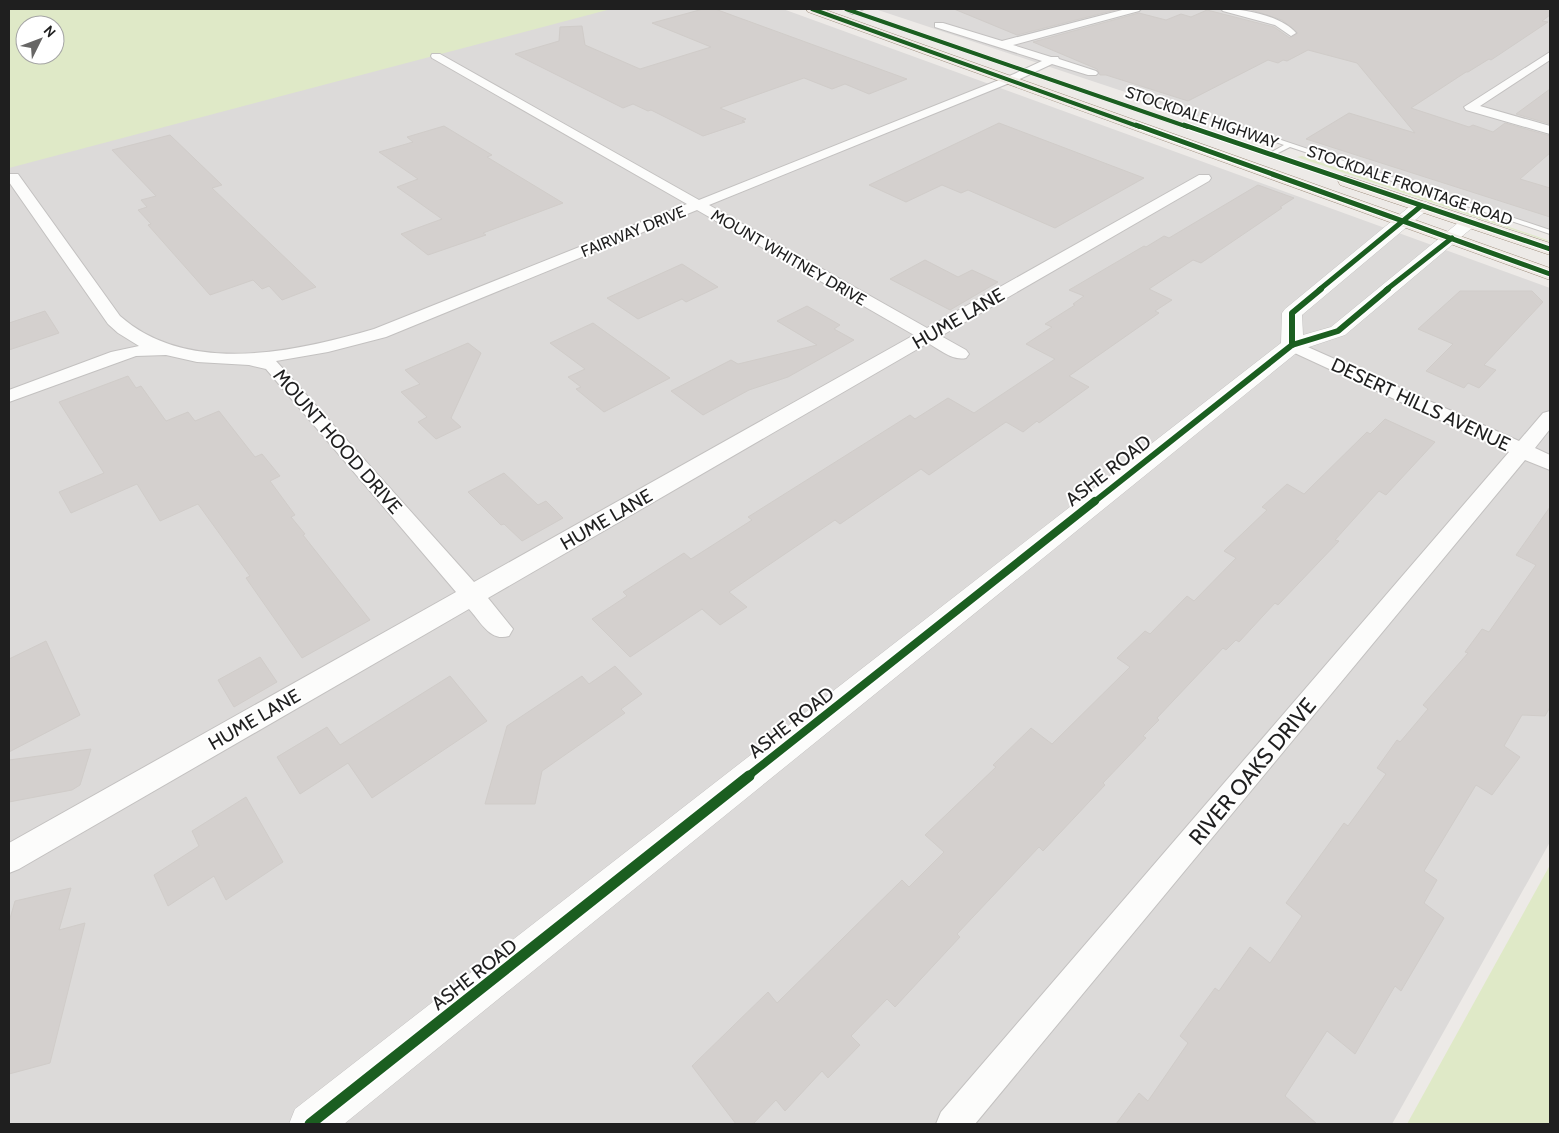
<svg xmlns="http://www.w3.org/2000/svg" width="1559" height="1133" font-family="Cabin,sans-serif">
  <rect width="100%" height="100%" fill="#edeae7"/>
  <g fill="#dcdad9" fill-rule="evenodd">
    <path d="M9,9H783L1550,288V842L1392,1124H9ZM25,25H55V55H25Z"/>
    <polygon points="875,9 1550,9 1550,233"/>
  </g>
  <g fill="#dfe9c7" fill-rule="evenodd">
    <path d="M9,9H611L9,168ZM25,25H55V55H25Z"/>
    <polygon points="1302,156 1550,241 1550,242 1297,157"/>
    <polygon points="1550,865 1550,1124 1407,1124"/>
  </g>
  <g fill="#d4d0ce" stroke="#d0ccc9">
    <polygon points="703,9 715,9 907,79 869,94 845,84 832,89 804,78 720,108 746,119 742,121 745,122 703,136 651,110 648,111 633,104 623,108 515,54 559,41 560,27 582,26 585,45 640,69 711,47 652,23"/>
    <polygon points="954,9 1119,9 1017,35"/>
    <polygon points="1249,9 1550,9 1550,15 1542,21 1548,22 1491,60 1489,59 1468,72 1466,72 1411,108 1469,127 1473,125 1493,132 1505,123 1550,136 1550,153 1520,179 1550,188 1550,217 1306,139 1349,113 1415,133 1357,63 1308,50 1287,61 1283,60 1278,63 1268,60 1188,101 1106,75 1100,75 1097,69 1033,42 1139,13 1166,20 1181,14 1191,17 1207,10 1274,27 1290,38 1298,33 1282,20"/>
    <polygon points="1550,89 1550,124 1516,114"/>
    <polygon points="999,123 1144,178 1055,228 968,190 961,193 942,185 906,202 869,185"/>
    <polygon points="444,126 492,155 487,157 563,203 483,233 486,235 428,255 401,234 442,219 397,187 418,179 379,152 413,142 407,137"/>
    <polygon points="170,135 222,185 212,188 316,287 282,300 269,286 262,289 253,280 210,295 148,225 151,224 138,210 147,207 141,200 156,196 112,150"/>
    <polygon points="1258,185 1294,198 1280,207 1282,208 1201,263 1193,260 1149,289 1172,300 1155,311 1159,313 1069,376 1089,387 1039,423 1037,421 1023,432 1006,422 929,475 921,469 840,524 835,520 729,592 747,607 720,625 702,609 630,657 592,619 627,596 623,592 684,553 691,559 752,520 748,517 910,415 915,419 948,398 974,413 1055,359 1026,344 1052,327 1045,324 1075,305 1073,304 1084,296 1069,290 1144,246 1146,247 1164,236 1169,238"/>
    <polygon points="925,260 958,277 972,270 998,282 950,310 890,279"/>
    <polygon points="682,264 718,287 686,302 682,299 638,319 607,298"/>
    <polygon points="1460,291 1532,291 1543,302 1484,365 1496,370 1479,388 1468,383 1464,388 1426,371 1453,344 1418,329"/>
    <polygon points="807,306 840,325 834,329 854,340 788,377 749,390 703,415 671,391 731,360 738,364 817,345 777,321"/>
    <polygon points="45,311 59,333 9,350 9,323"/>
    <polygon points="593,323 670,378 604,412 576,389 581,387 568,377 585,369 550,343"/>
    <polygon points="468,343 481,353 451,418 461,427 436,439 418,422 427,417 401,392 420,384 405,370"/>
    <polygon points="128,376 136,388 141,386 166,421 188,412 195,421 219,411 255,457 262,454 280,476 270,481 295,515 291,517 305,534 303,535 370,620 302,658 246,578 250,576 198,504 160,521 137,484 71,513 59,492 104,473 59,402"/>
    <polygon points="1385,419 1435,442 1386,495 1379,491 1335,540 1339,541 1278,605 1275,603 1239,642 1236,640 1226,650 1223,648 1157,718 1159,720 1143,736 1146,738 1103,783 1105,785 1043,851 1039,847 957,934 960,937 895,1007 887,999 851,1036 860,1045 828,1078 822,1071 785,1111 776,1100 753,1124 736,1124 692,1066 768,992 777,1003 902,880 909,887 944,852 925,835 996,767 993,765 1031,728 1052,744 1130,667 1117,658 1145,631 1150,634 1187,596 1194,601 1236,558 1224,551 1267,510 1262,507 1287,484 1304,494 1367,432 1370,434"/>
    <polygon points="504,473 538,505 546,501 563,518 522,541 504,524 501,525 468,492"/>
    <polygon points="1550,507 1550,707 1545,716 1522,715 1504,746 1520,757 1492,795 1476,785 1424,871 1437,880 1424,903 1444,918 1401,991 1395,986 1355,1054 1327,1031 1285,1096 1317,1124 1116,1124 1139,1093 1148,1101 1188,1043 1180,1036 1215,988 1219,991 1250,947 1270,963 1302,916 1286,903 1344,823 1348,826 1386,774 1377,768 1397,740 1400,742 1428,709 1423,705 1468,653 1465,652 1482,629 1489,632 1536,565 1516,555"/>
    <polygon points="46,641 80,715 9,752 9,659"/>
    <polygon points="260,657 277,682 234,707 218,680"/>
    <polygon points="615,666 642,694 621,709 625,713 542,771 535,804 485,804 507,726 582,676 589,684"/>
    <polygon points="450,676 487,721 372,798 348,763 300,794 277,757 327,727 340,745"/>
    <polygon points="91,749 80,785 72,790 9,802 9,760"/>
    <polygon points="246,797 283,862 226,900 214,876 168,906 154,875 199,846 192,831"/>
    <polygon points="71,888 59,930 85,923 50,1063 9,1074 9,922 15,901"/>
  </g>
  <g fill="none" stroke-linecap="round" stroke-linejoin="round">
    <defs>
      <polygon id="service" points="1269,136 1550,230 1550,234 1290,147 1272,156 1268,156 1268,154 1284,145 1267,139 1267,137"/>
      <g id="minor">
        <polygon points="849,9 864,9 852,14 847,11"/>
        <path d="M1126,9H1141L1139,11L1013,45L1051,57H1058L1059,59L1096,71L1098,73L1096,75H1088L1052,64L1022,78L709,205L927,328L1199,175H1209L1211,178L1209,181L941,336L966,350L969,354L966,358C953,361 940,350 928,343L488,598L513,629L509,636C490,642 481,622 469,609L19,869L9,873V843L456,592L266,369L249,365L197,362L166,355L136,356L9,402V390L111,352L139,346L118,333L108,324L9,182V174H18L120,316C188,376 295,352 374,329L687,204L432,58L431,56L432,54H440L699,200L1014,74L1042,61L935,27V23H943L1002,41ZM697,210L914,335L474,582L276,361L328,352L386,337Z"/>
        <path d="M1221,9C1243,8 1282,16 1296,33L1291,36L1275,25L1223,11Z"/>
        <polygon points="1550,52 1550,60 1480,106 1550,126 1550,134 1466,110 1464,107"/>
        <polygon points="1292,340 1519,441 1543,413 1550,411 1550,429 1535,448 1550,455 1550,470 1525,460 975,1124 936,1124 941,1112 1509,452 1286,349 1283,345 1286,341"/>
      </g>
      <polygon id="tertiary" points="1421,201 1427,202 1430,206 1427,210 1302,315 1303,335 1331,327 1464,218 1470,217 1476,218 1479,222 1345,335 1300,350 344,1124 289,1124 295,1109 1281,343 1282,313 1285,309 1415,202"/>
      <g id="primary">
        <polygon points="806,9 823,9 1550,268 1550,280 808,12"/>
        <polygon points="1346,176 1550,243 1550,255 1340,185 1338,181 1340,177"/>
      </g>
    </defs>
    <use href="#service" stroke="#c3c1c0" stroke-width="2"/>
    <use href="#minor" stroke="#c3c1c0" stroke-width="2"/>
    <use href="#tertiary" stroke="#c3c1c0" stroke-width="1"/>
    <use href="#primary" stroke="#a39484" stroke-width="1"/>
    <use href="#service" fill="#fcfcfb" fill-rule="evenodd"/>
    <use href="#minor" fill="#fcfcfb" fill-rule="evenodd"/>
    <use href="#tertiary" fill="#fcfcfb" fill-rule="evenodd"/>
    <use href="#primary" fill="#f0eae5" fill-rule="evenodd"/>
    <defs>
      <g id="cycleway-far4">
        <polyline points="812,9 1140,127"/>
        <polyline points="846,9 1188,127"/>
      </g>
      <g id="cycleway-far3">
        <polyline points="1136,125 1550,274"/>
        <polyline points="1184,125 1550,249"/>
        <polyline points="1319,290 1421,206"/>
        <polyline points="1386,290 1452,238"/>
      </g>
      <g id="cycleway-far2">
        <polyline points="1292,345 1292,313 1321,289"/>
        <polyline points="1094,502 1292,345 1338,331 1388,289"/>
      </g>
      <polyline id="cycleway-far1" points="747,777 1095,501"/>
      <polyline id="cycleway" points="310,1124 749,776"/>
    </defs>
    <use href="#cycleway-far4" stroke="#fff" stroke-width="5"/>
    <use href="#cycleway-far3" stroke="#fff" stroke-width="7"/>
    <use href="#cycleway-far2" stroke="#fff" stroke-width="9"/>
    <use href="#cycleway-far1" stroke="#fff" stroke-width="11"/>
    <use href="#cycleway" stroke="#fff" stroke-width="14"/>
    <use href="#cycleway-far4" stroke="#1b5e20" stroke-width="4"/>
    <use href="#cycleway-far3" stroke="#1b5e20" stroke-width="5"/>
    <use href="#cycleway-far2" stroke="#1b5e20" stroke-width="6"/>
    <use href="#cycleway-far1" stroke="#1b5e20" stroke-width="8"/>
    <use href="#cycleway" stroke="#1b5e20" stroke-width="11"/>
  </g>
  <g text-anchor="middle" stroke-width="4" stroke-linejoin="round" paint-order="stroke">
    <g font-size="16" fill="#1f1f1f" stroke="#fff">
      <text transform="translate(1202 117) rotate(19)" y="6">STOCKDALE HIGHWAY</text>
      <text transform="translate(1410 185) rotate(19)" y="6">STOCKDALE FRONTAGE ROAD</text>
      <text transform="translate(633 231) rotate(-22)" y="6">FAIRWAY DRIVE</text>
      <text transform="translate(789 257) rotate(30)" y="6">MOUNT WHITNEY DRIVE</text>
    </g>
    <g font-size="19" fill="#1f1f1f" stroke="#fff">
      <text transform="translate(958 318) rotate(-30)" y="7">HUME LANE</text>
      <text transform="translate(1421 404) rotate(25)" y="7">DESERT HILLS AVENUE</text>
      <text transform="translate(338 441) rotate(49)" y="7">MOUNT HOOD DRIVE</text>
      <text transform="translate(1108 470) rotate(-38)" y="7">ASHE ROAD</text>
      <text transform="translate(606 519) rotate(-30)" y="7">HUME LANE</text>
      <text transform="translate(254 719) rotate(-30)" y="7">HUME LANE</text>
      <text transform="translate(791 722) rotate(-38)" y="7">ASHE ROAD</text>
      <text transform="translate(474 974) rotate(-38)" y="7">ASHE ROAD</text>
    </g>
    <g font-size="22" fill="#1f1f1f" stroke="#fff">
      <text transform="translate(1252 771) rotate(-50)" y="8">RIVER OAKS DRIVE</text>
    </g>
  </g>
  <rect width="1559" height="1133" fill="none" stroke="#1f1f1f" stroke-width="20"/>
  <g transform="translate(40 40) rotate(48)"><circle r="24" fill="#ffffff" stroke="#a5a5a5"/>
  <path d="M0-4L9 19L0 12L-9 19Z" fill="#676665"/>
  <text y="-8" font-size="14" font-weight="bold" text-anchor="middle" fill="#1f1f1f">N</text>
  </g>
</svg>
